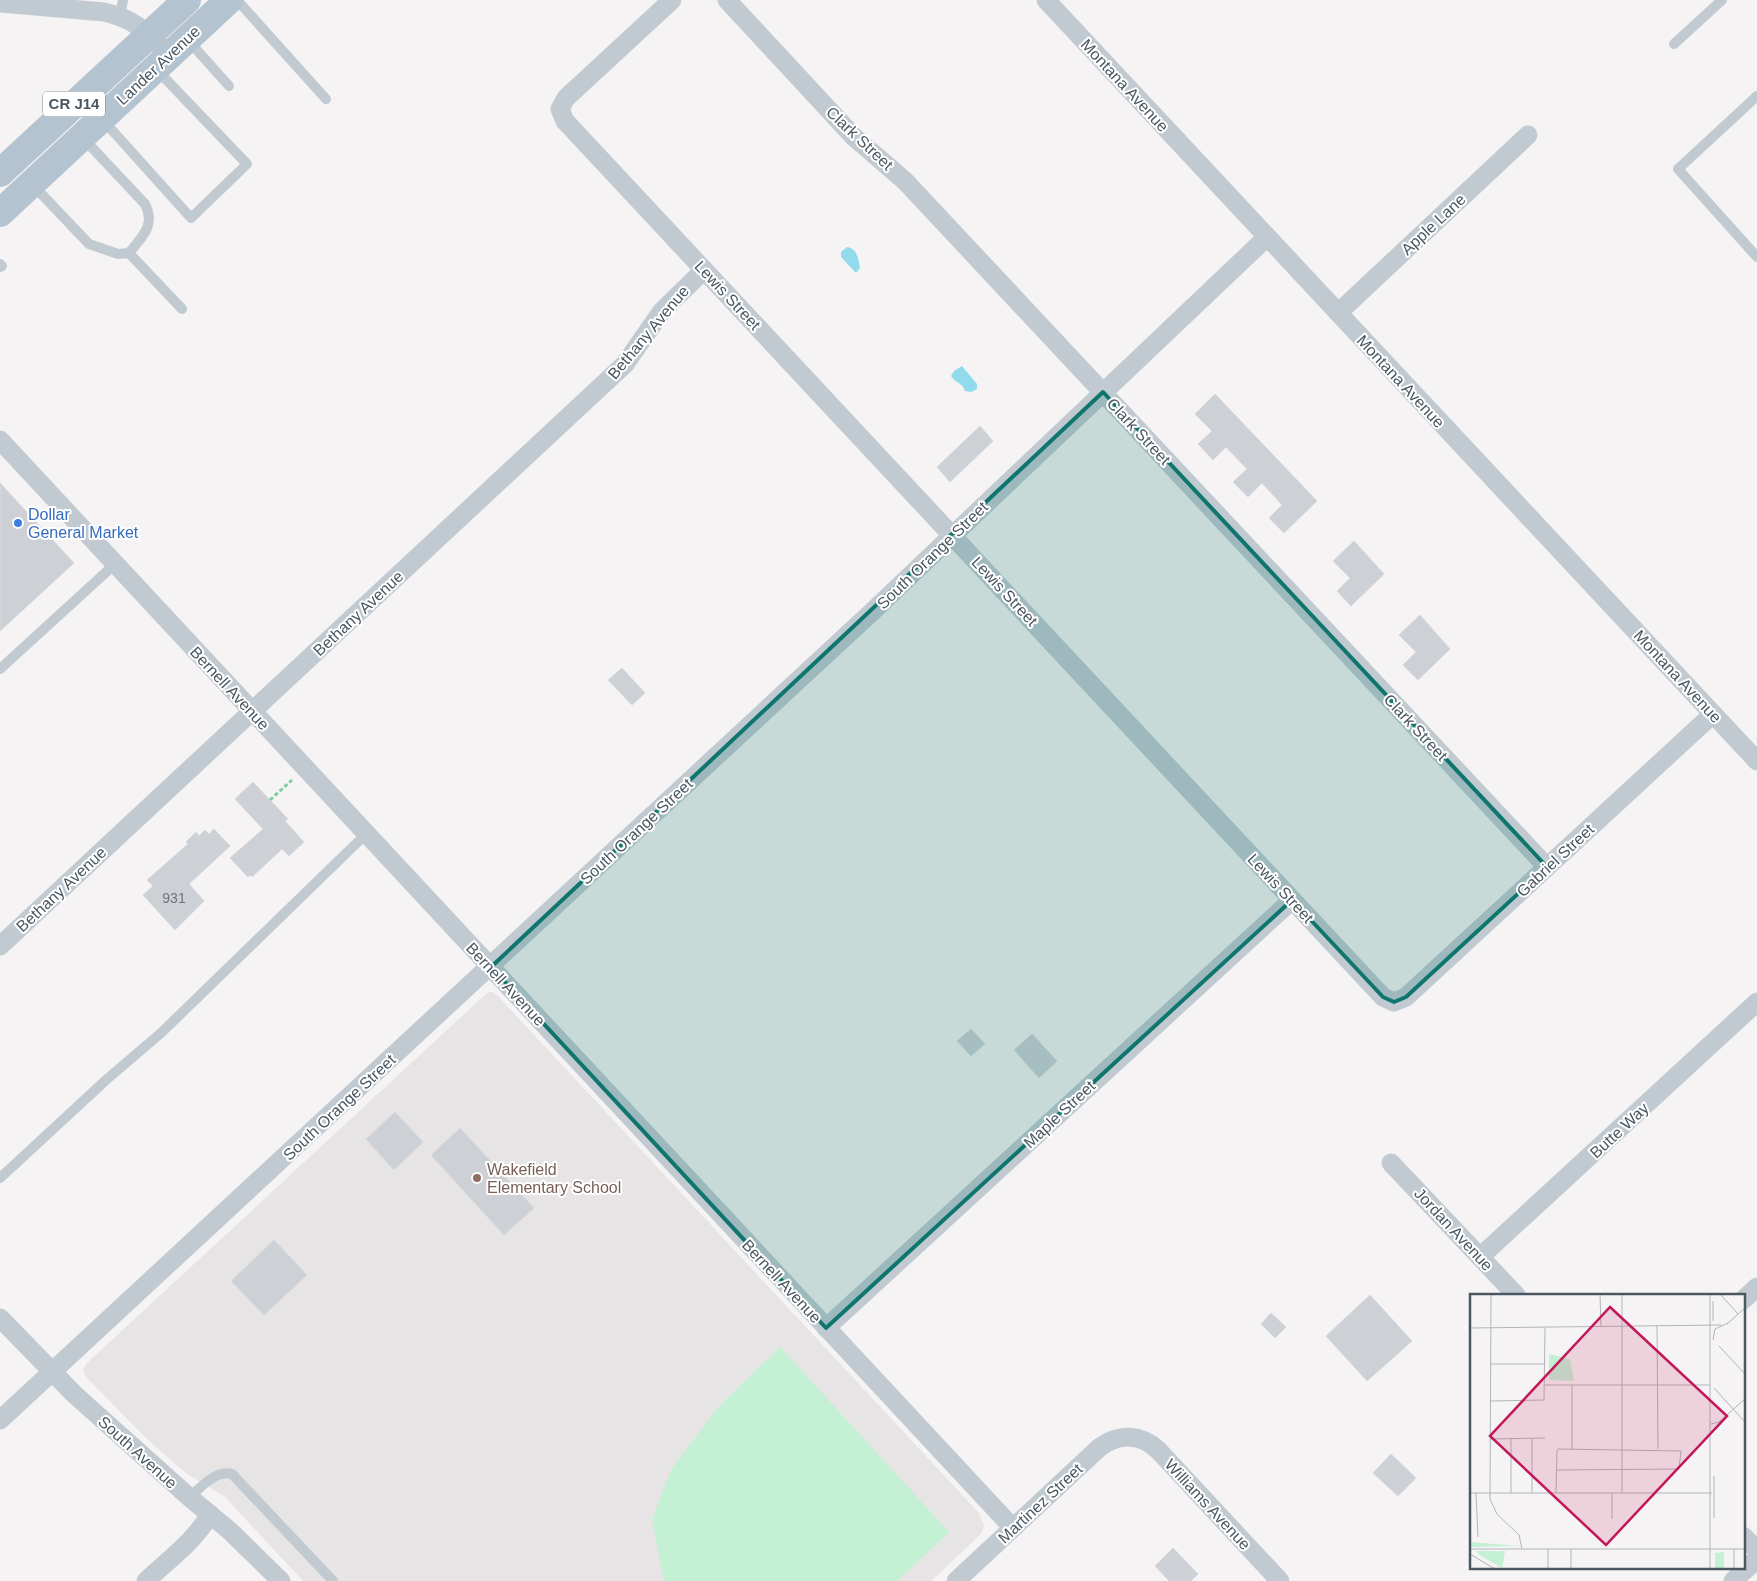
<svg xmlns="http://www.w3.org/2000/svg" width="1757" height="1581" font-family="Arial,sans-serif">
  <rect width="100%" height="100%" fill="#f5f3f3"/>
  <polygon fill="#e6e4e5" points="488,992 492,992 497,995 979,1513 984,1525 982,1533 931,1581 303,1581 224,1496 187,1474 148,1440 87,1378 83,1370 87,1363"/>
  <polygon fill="#c4f0d4" points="780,1347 949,1532 897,1581 664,1581 652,1520 671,1470 718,1407"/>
  <g fill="#92dbec">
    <path d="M847,247C858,249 858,259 860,268L857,272H855L841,257V252Z"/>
    <path d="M962,366L977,384V389L971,392L965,391C962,382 955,383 951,376L954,371Z"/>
  </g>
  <g fill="#cdd0d5" stroke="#d7d9de">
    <polygon points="1215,394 1317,501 1284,533 1269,518 1282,505 1262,483 1248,497 1233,482 1247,469 1226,447 1213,460 1198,444 1212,431 1195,414"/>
    <polygon points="980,426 993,441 950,482 937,467"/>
    <polygon points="0,483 74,563 0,631"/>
    <polygon points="1354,541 1384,574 1351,606 1337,591 1350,578 1333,561"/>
    <polygon points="1420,615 1450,649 1418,680 1403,665 1416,652 1399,635"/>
    <polygon points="622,668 645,693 632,705 608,680"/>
    <polygon points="253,782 288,819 285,821 304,842 289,856 282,849 252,877 250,875 248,877 230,858 263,829 235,799"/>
    <polygon points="214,829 230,846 189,884 204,901 175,930 143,895 153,886 147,880 188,844 186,842 196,832 199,836 205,830 209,834"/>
    <polygon points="971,1029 985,1044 971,1056 957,1041"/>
    <polygon points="1032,1034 1057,1061 1039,1078 1014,1050"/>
    <polygon points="395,1112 423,1142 394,1170 366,1139"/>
    <polygon points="460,1128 534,1208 504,1235 431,1155"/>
    <polygon points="274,1240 307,1275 264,1315 231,1281"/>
    <polygon points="1370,1295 1412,1341 1367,1381 1326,1336"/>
    <polygon points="1271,1313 1286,1327 1275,1338 1261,1324"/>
    <polygon points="1391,1454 1416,1478 1398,1496 1373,1473"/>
    <polygon points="1173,1548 1198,1574 1191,1581 1169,1581 1155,1566"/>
  </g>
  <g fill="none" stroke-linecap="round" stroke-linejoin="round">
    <polyline stroke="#7ccea4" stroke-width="3" stroke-dasharray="4 2.5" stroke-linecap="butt" points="270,800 292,780"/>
    <g stroke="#c1cad1" stroke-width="10">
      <polyline points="237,0 326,99"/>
      <polyline points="120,16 123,0"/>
      <polyline points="187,39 229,86"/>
      <polyline points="1674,44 1722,0"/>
      <polyline points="1757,96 1678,169 1757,257"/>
      <polyline points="102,119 191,218 247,164 157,70"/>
      <path d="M32,184L89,244L118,254L129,253C142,237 156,225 145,204L82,137"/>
      <polyline points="129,253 182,309"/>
      <polyline points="0,264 2,266 0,267"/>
      <polyline points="0,669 115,564"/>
      <polyline points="0,1178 106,1080 161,1033 366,834"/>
      <path d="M189,1497C201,1488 216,1469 232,1474L333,1581"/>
    </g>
    <g stroke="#c1cad1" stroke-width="19">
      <polyline points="672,0 566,98 560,109 565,121 1383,997 1394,1002 1406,997 1713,714"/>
      <polyline points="727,0 854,137 905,181 1547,867"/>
      <polyline points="1046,0 1757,761"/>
      <path d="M0,3L104,12C136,19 147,33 169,55"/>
      <polyline points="1338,313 1528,135"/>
      <polyline points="0,440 1013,1528"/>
      <polyline points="0,946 625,364 662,311 704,270"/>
      <polyline points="1391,1163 1516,1295"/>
      <polyline points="1480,1257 1757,1002"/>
      <polyline points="1743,1300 1757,1287"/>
      <polyline points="0,1318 74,1394 189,1497 230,1531 281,1581"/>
      <polyline points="826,1328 1292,900"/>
      <polyline points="0,1420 874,610 1267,237"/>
      <polyline points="1743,1536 1757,1550"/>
      <path d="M146,1581C168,1560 195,1541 210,1514"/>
      <path d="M956,1581L1100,1447C1120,1433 1141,1434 1158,1450L1280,1581"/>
      <polyline points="1733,1581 1757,1559"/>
    </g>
    <g stroke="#b4c3d0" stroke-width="28">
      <polyline points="0,173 187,0"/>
      <polyline points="0,213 229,0"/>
    </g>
  </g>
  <path fill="#0f766e" fill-opacity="0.2" stroke="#0f766e" stroke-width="4" stroke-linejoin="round" d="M1103,392L1547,867L1406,997L1394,1002L1383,997L1292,900L826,1328L491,967Z"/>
  <circle fill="#3f7fe0" stroke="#fff" stroke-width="2" cx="18" cy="523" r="5"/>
  <circle fill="#8d6e63" stroke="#fff" stroke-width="2" cx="477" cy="1178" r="5"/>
  <g text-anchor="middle" stroke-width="4" stroke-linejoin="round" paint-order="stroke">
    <g font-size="14" fill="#6c757d">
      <text x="174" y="903">931</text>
    </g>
    <rect fill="#fff" stroke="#818990" stroke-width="1" x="43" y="91.5" width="62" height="25" rx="4"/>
    <g font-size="15" font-weight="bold" fill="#4b5760">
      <text x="74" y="109">CR J14</text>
    </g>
    <g font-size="16" fill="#4b5760" stroke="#fff">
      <text transform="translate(158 65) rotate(-43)" y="6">Lander Avenue</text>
      <text transform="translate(1125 85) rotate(47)" y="6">Montana Avenue</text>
      <text transform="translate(860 138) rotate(43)" y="6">Clark Street</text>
      <text transform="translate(1433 224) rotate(-43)" y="6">Apple Lane</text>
      <text transform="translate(728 295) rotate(47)" y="6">Lewis Street</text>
      <text transform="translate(648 332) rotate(-50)" y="6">Bethany Avenue</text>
      <text transform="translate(1401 381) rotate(47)" y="6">Montana Avenue</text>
      <text transform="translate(1139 431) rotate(47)" y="6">Clark Street</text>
      <text transform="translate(932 555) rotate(-44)" y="6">South Orange Street</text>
      <text transform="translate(1005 591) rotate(47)" y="6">Lewis Street</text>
      <text transform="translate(358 613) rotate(-43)" y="6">Bethany Avenue</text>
      <text transform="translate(1678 676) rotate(47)" y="6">Montana Avenue</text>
      <text transform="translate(230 688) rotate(47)" y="6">Bernell Avenue</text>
      <text transform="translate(1416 727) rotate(47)" y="6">Clark Street</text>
      <text transform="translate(636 831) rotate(-43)" y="6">South Orange Street</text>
      <text transform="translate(1555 860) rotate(-43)" y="6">Gabriel Street</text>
      <text transform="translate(1281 888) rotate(47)" y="6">Lewis Street</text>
      <text transform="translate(61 889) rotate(-43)" y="6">Bethany Avenue</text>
      <text transform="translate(506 984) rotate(47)" y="6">Bernell Avenue</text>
      <text transform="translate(339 1107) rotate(-43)" y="6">South Orange Street</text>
      <text transform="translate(1059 1114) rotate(-43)" y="6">Maple Street</text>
      <text transform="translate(1619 1130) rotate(-43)" y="6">Butte Way</text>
      <text transform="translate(1454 1229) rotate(47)" y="6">Jordan Avenue</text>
      <text transform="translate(782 1281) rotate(47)" y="6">Bernell Avenue</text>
      <text transform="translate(138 1452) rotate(42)" y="6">South Avenue</text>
      <text transform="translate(1040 1503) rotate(-43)" y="6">Martinez Street</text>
      <text transform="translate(1208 1504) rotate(47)" y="6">Williams Avenue</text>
    </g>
    <g font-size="16" fill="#366cbe" stroke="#fff" text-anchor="start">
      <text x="28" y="520">Dollar<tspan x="28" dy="18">General Market</tspan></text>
    </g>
    <g font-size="16" fill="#785e54" stroke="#fff" text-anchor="start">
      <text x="487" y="1175">Wakefield<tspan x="487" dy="18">Elementary School</tspan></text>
    </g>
  </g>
  <g transform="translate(1470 1294)">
    <rect width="275" height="275" fill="#f5f3f3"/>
    <path d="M79,60L100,65L104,87L79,86ZM0,248L49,252L0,253ZM6,257H35L32,274L11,262ZM254,258V275H245V259Z" fill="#c4f0d4"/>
    <path fill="none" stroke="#b1b5b8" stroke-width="1" d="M21,0L20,205L27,220L49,241L52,255M130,0L131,33M250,0L268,20M243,7V27M257,30L275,14M187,31L188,155M0,34L251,31M243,46L245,35L258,29M249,52L275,80M21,70H75M75,91H240M244,94L275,128M21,107L74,106L75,34M241,130L249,128L275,105M21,145L75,144M102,155V91M0,199H242M6,199L8,243M41,199V144M62,199V144M86,199L87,157L88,155L211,157L209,175L87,176M142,199V225M152,199V0M244,224V182M0,255H275M78,255V275M101,255V275M0,260L25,275M240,275V0M264,275V255"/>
    <path fill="#c2185b" fill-opacity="0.15" stroke="#c2185b" stroke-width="2.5" d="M140,13L257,122L136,251L20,142Z"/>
    <rect width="275" height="275" fill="none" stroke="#4b5760" stroke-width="2.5"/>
  </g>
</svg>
